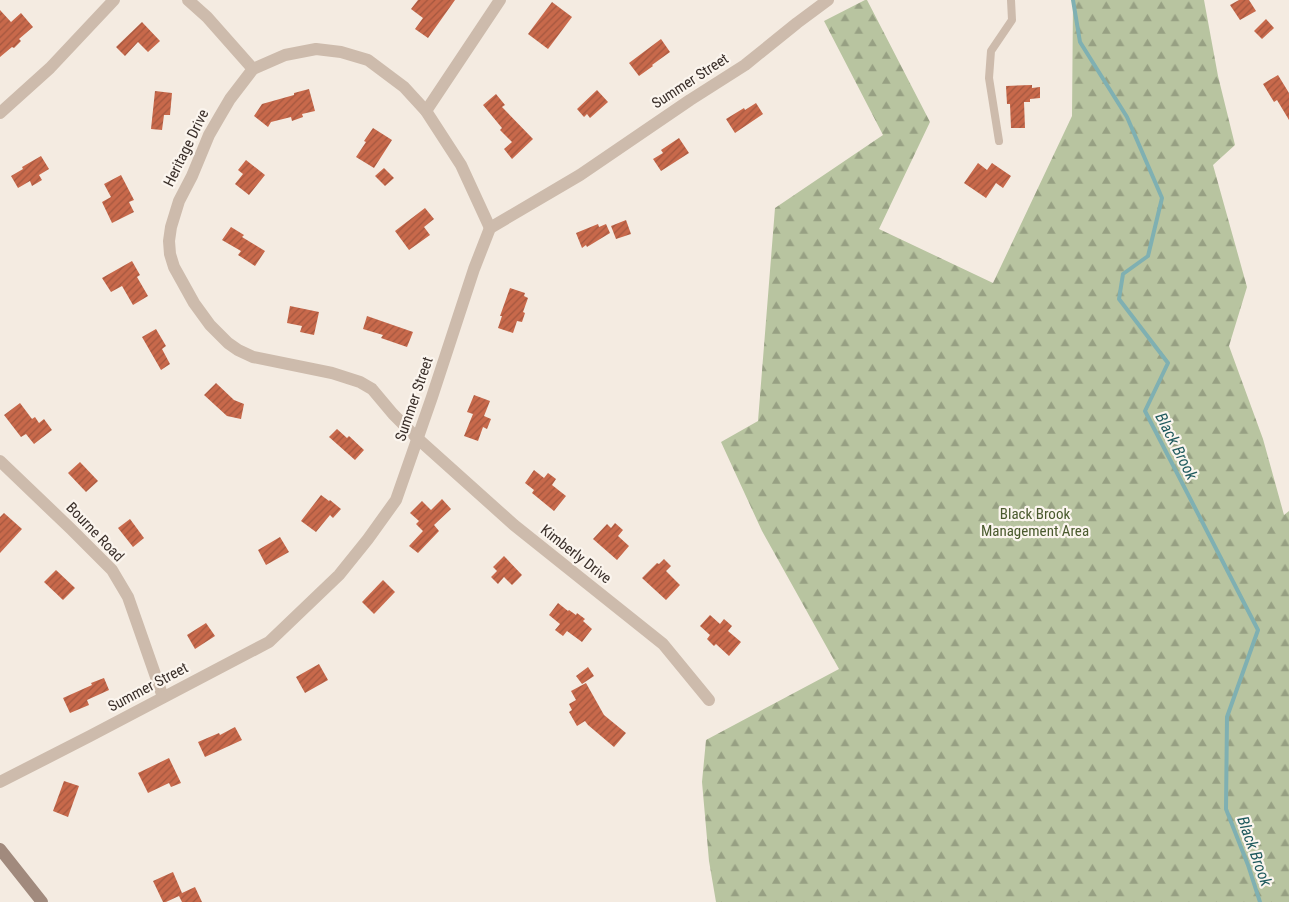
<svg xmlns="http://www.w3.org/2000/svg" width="1289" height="902" font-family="'Roboto Condensed',sans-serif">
  <defs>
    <pattern id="forest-firs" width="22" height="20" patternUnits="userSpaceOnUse" patternTransform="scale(1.25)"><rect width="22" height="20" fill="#b8c4a0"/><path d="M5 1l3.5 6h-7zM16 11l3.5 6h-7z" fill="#97a083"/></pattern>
    <pattern id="building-hatch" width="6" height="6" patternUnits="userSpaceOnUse" patternTransform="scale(1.25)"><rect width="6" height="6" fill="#c8694b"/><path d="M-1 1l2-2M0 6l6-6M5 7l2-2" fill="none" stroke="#a4573f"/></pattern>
  </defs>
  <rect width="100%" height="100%" fill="#f4ebe1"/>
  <polygon fill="url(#forest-firs)" points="865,0 867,0 930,122 879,229 993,283 1072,116 1073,0 1204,0 1218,76 1235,145 1213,165 1247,287 1229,346 1263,439 1284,515 1289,511 1289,902 716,902 709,861 702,782 706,740 839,669 762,531 721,442 758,421 775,208 883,135 824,21"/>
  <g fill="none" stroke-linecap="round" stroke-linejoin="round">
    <polyline stroke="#7fb0b2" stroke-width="4" points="1073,0 1080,42 1127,117 1162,198 1148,256 1123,274 1119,299 1168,363 1145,411 1258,630 1227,717 1226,809 1248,865 1260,902"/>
  </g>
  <g fill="url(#building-hatch)">
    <polygon points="418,0 455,0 428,38 415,29 423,18 411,9"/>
    <polygon points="1239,0 1249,0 1256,11 1240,20 1230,5"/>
    <polygon points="552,2 572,17 548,49 528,34"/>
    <polygon points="0,10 11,22 21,13 33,27 19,39 21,41 14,48 12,47 0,57"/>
    <polygon points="1266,19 1274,28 1262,39 1254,31"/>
    <polygon points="142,22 160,41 148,52 138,42 125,56 116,47"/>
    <polygon points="661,39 670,52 652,65 653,66 639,76 629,63"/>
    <polygon points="1278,75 1289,93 1289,120 1277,100 1274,102 1263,84"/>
    <polygon points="1032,85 1032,88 1040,87 1040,98 1030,99 1030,102 1024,102 1025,128 1011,128 1010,104 1007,104 1006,86"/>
    <polygon points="309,89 315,111 302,114 303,117 292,121 291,117 271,122 268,127 254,116 262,104 294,95 294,93"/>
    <polygon points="597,90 608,102 590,118 587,114 584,117 577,109"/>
    <polygon points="155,91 172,93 170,115 164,115 162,130 151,129"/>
    <polygon points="496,94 505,105 502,107 533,139 512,159 504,149 512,142 500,130 502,128 483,105"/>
    <polygon points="756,103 763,114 735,133 726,119 744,108 745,110"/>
    <polygon points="373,128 392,140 374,168 356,157 366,142 364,141"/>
    <polygon points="679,138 689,153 661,171 653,159 663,153 661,150"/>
    <polygon points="41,156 49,169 39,175 42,180 32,186 30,181 18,188 11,176 23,169 22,167"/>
    <polygon points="246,160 265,175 249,195 235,184 243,174 238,170"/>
    <polygon points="978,163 987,170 992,163 1011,176 1003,188 996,183 986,198 964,183"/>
    <polygon points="384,168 394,178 385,186 375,176"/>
    <polygon points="121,175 134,200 129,202 134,212 112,223 102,202 111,197 104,184"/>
    <polygon points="425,208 434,219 424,227 430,235 409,250 395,231"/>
    <polygon points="626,220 631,234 616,239 611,226"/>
    <polygon points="598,224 599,227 606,224 610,233 587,247 586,245 582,248 576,233"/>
    <polygon points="231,227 244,235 242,237 265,251 255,266 238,255 241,251 222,240"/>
    <polygon points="132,261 140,275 137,277 148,296 133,305 122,286 111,292 102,278"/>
    <polygon points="510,288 525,293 524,296 528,298 523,312 525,313 522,322 517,321 513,333 498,328 502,316 500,316"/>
    <polygon points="290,306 319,312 314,335 300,332 302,326 287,323"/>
    <polygon points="367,316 413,332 407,347 381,338 383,335 363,329"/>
    <polygon points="156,329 166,346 162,349 170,364 161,370 142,337"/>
    <polygon points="216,383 234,400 244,404 241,419 227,416 204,395"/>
    <polygon points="474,395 490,401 484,416 491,419 487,429 483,427 478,441 464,436 473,414 467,412"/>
    <polygon points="20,403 32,419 35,417 39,423 44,419 52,430 34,444 26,434 21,437 4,415"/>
    <polygon points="337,429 347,438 349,436 364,450 355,460 329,437"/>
    <polygon points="80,462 98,481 86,492 68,473"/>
    <polygon points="534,470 544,478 548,473 556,479 552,485 566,496 554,511 532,493 534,490 525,483"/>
    <polygon points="321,495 329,501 330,500 341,509 333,518 330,515 316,532 301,521"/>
    <polygon points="442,499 451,509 434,525 439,531 418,553 409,546 423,531 416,524 419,521 410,513 422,501 431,510"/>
    <polygon points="4,513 22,529 0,553 0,517"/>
    <polygon points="130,519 144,538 133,547 118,528"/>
    <polygon points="615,523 623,530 618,536 629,546 617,560 593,539 607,524 611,528"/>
    <polygon points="280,537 289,552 266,565 258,550"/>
    <polygon points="504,556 522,575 512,585 504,577 498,584 491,577 497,571 493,567"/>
    <polygon points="664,559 671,566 666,571 680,585 666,600 642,578 657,563 659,564"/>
    <polygon points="56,570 75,588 63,600 44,582"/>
    <polygon points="383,580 395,592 374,614 362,602"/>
    <polygon points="558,603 568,611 569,610 576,615 577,613 585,619 583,621 592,629 582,642 567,631 563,636 555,630 560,624 549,615"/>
    <polygon points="710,615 720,624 724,619 732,626 728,631 741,642 729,656 716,644 714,646 707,639 710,635 700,626"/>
    <polygon points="206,623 215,636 195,649 187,635"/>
    <polygon points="319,664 328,680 305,693 296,677"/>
    <polygon points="588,667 594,676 582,684 576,676"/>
    <polygon points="104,678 109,690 87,700 89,705 70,713 63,698 92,685 91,683"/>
    <polygon points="586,683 604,715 626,733 614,747 588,725 585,721 577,726 569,712 572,710 569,704 576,700 571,691"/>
    <polygon points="235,727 242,740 205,757 198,742 219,733 220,735"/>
    <polygon points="169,758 181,783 171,787 169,783 148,793 138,773"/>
    <polygon points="64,781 79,786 68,817 53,811"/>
    <polygon points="173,872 182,893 195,887 202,902 182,902 179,896 166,902 163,902 153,881"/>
  </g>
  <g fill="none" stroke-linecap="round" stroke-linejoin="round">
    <polyline stroke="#cdbbac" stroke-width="8" points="999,141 989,78 991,51 1012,20 1011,0"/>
    <g stroke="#cdbbac" stroke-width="12">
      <polyline points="188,0 207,17 253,69"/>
      <polyline points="426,111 500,0"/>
      <polyline points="0,113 50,68 114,0"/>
      <polyline points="490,228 461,165 426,111 404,87 368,60 341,52 316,49 285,55 253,69 230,99 220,116 209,135 192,176 179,201 171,227 169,241 170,254 174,267 194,303 210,325 228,343 238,350 253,357 332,373 360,382 372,389 393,414 417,438 514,525 663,644 709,700"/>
      <polyline points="0,461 71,529 112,570 128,597 163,697"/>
      <polyline points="0,782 90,736 269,642 339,575 368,539 396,500 432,397 474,269 490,228 580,175 690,100 745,65 797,23 828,0"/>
    </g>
    <polyline stroke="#a18a7d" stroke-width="12" points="0,849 42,902"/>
  </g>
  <g text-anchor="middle" stroke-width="4.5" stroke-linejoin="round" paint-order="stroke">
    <g font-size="15" fill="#3b302b" stroke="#fbf5ee">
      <text transform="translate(690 81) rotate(-33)" y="5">Summer Street</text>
      <text transform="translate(186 148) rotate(-64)" y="5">Heritage Drive</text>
      <text transform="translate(414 399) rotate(-71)" y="5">Summer Street</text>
      <text transform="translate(95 532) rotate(46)" y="5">Bourne Road</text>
      <text transform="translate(576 554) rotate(38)" y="5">Kimberly Drive</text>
      <text transform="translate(148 687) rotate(-28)" y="5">Summer Street</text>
    </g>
    <g font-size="15" fill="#4a5a2e" stroke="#fbf5ee">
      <text x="1035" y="519">Black Brook<tspan x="1035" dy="17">Management Area</tspan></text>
    </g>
    <g font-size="16" font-style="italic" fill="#1f5a5e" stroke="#fbf5ee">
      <text transform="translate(1177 446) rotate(63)" y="6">Black Brook</text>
      <text transform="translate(1255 851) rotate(70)" y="6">Black Brook</text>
    </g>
  </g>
</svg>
